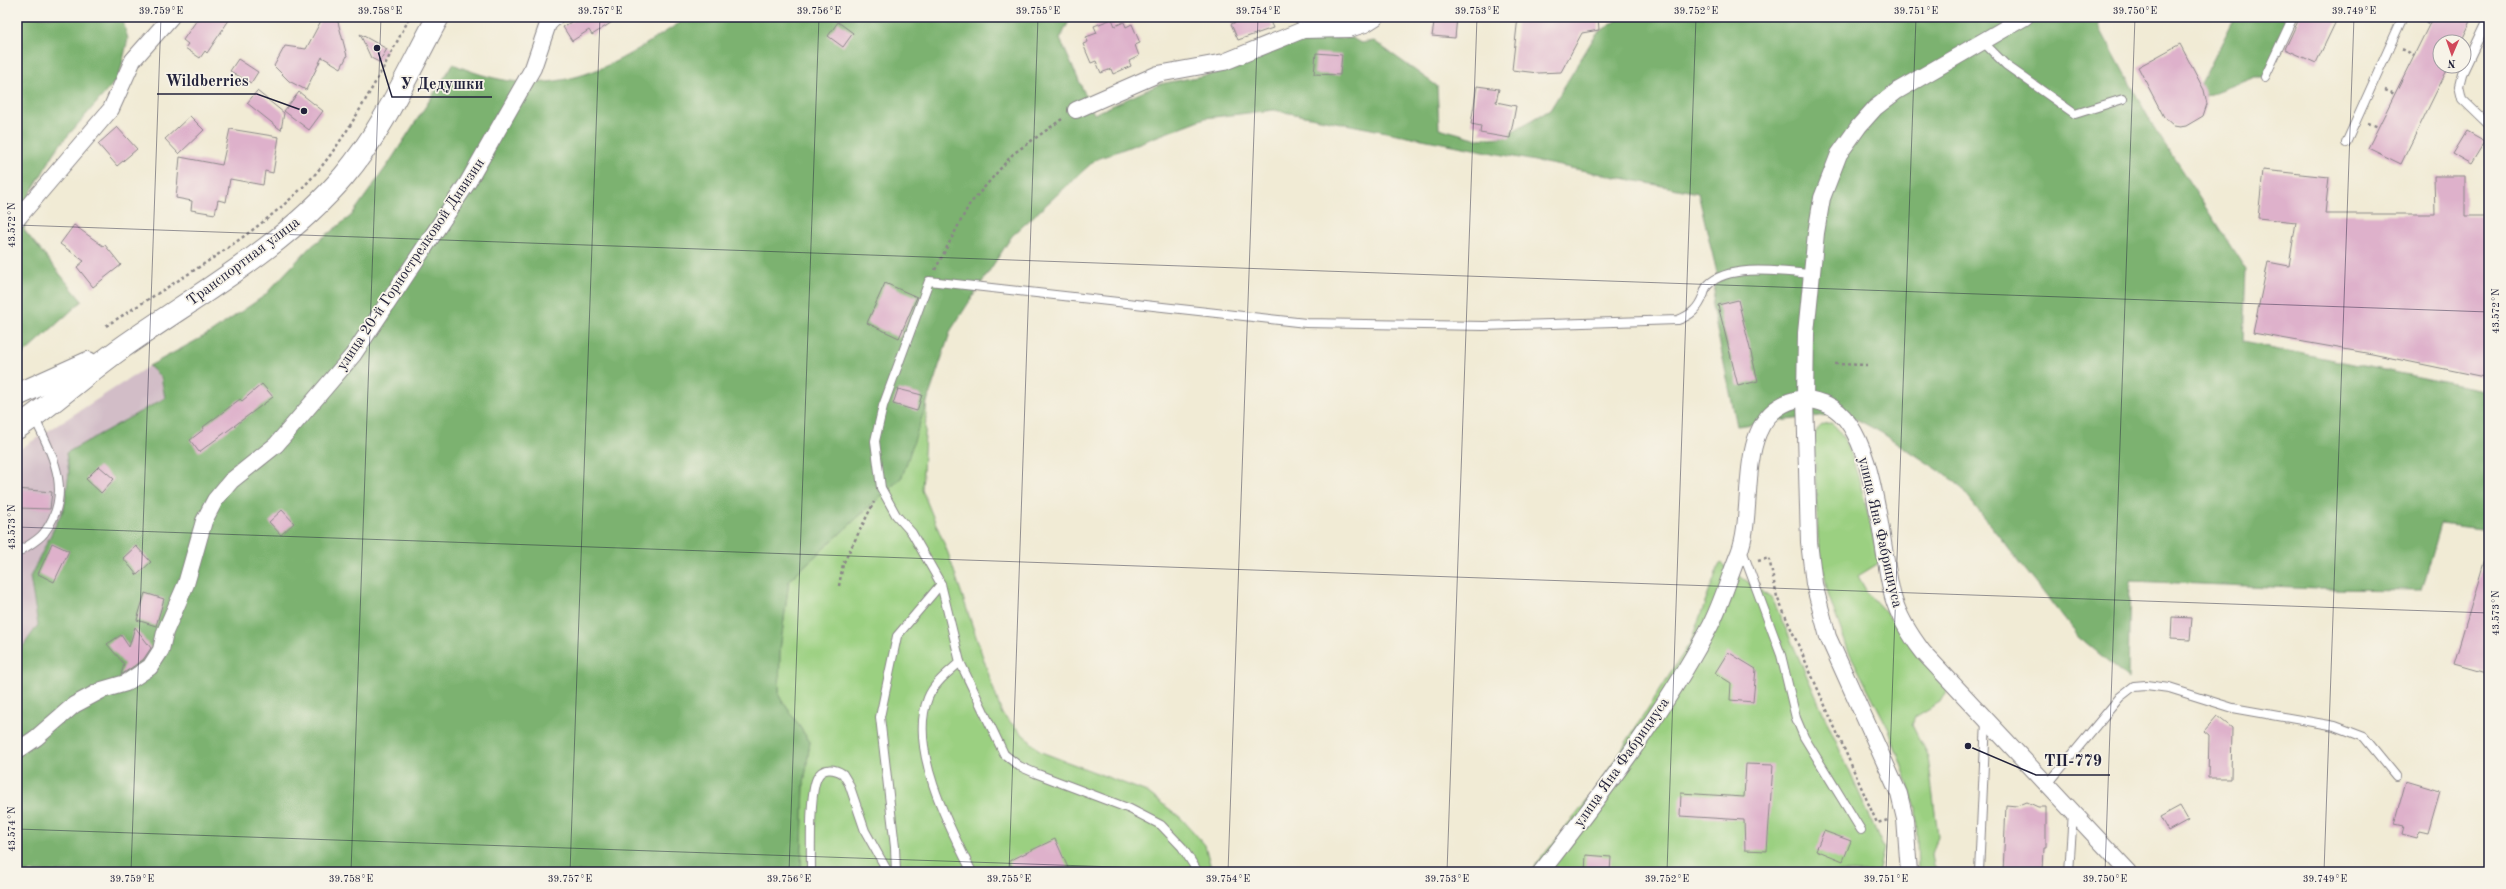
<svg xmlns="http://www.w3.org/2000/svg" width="2506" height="889" font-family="'Old Standard TT',serif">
  <rect width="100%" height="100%" fill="#f7f3e8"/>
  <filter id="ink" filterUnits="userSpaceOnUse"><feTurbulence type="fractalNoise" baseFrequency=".025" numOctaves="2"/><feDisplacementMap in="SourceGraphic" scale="8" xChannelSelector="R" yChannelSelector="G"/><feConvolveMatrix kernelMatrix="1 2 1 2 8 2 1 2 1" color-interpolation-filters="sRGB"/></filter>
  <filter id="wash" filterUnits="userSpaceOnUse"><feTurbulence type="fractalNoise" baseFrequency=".012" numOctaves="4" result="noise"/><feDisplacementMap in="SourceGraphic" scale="16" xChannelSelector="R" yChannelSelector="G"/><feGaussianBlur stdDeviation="0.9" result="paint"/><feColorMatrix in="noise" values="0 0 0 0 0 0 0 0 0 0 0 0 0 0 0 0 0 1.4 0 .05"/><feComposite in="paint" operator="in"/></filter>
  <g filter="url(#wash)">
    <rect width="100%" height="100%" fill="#f1ebd5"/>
    <polygon fill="#d2bdc7" points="149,366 160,377 165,398 66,453 69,473 64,508 30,577 38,625 17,655 17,451"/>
    <g fill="#9bd081" stroke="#5e795e">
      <polygon points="927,398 922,490 948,553 1002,714 1041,752 1147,792 1181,818 1205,845 1212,872 801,872 804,784 810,742 779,696 780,650 789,580 902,477"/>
      <path d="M1831,423C1854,436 1872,534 1879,563L1858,576L1867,592L1950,684L1940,702L1915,717L1912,725L1928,757L1938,836L1932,854L1934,865L1940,872L1918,870L1916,809L1905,775L1889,730L1848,650L1828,594L1818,538L1814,439C1816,429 1821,423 1831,423Z"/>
      <polygon points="1720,563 1772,598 1884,849 1878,872 1530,872 1595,791 1690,643"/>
    </g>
    <g fill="#7cb26f" stroke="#4f6a55">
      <polygon points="17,17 122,17 128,39 119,77 58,147 31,192 24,230 82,301 17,360"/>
      <path d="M687,17H1071L1060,39L1094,114L1160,84L1233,70L1303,38H1352L1361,43L1374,41L1437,86L1439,128L1478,139L1502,137L1550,110L1596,34L1622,17H2100L2098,25L2153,126L2246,270L2243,342L2489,391V530L2441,524L2422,590L2317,589L2130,581L2128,678L2077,635L1955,481L1882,433L1845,413L1737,426L1712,306L1717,273L1698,193L1274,110L1205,118L1095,160L1012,236L951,330L902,477L789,580L780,650L779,696L810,742L804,784L801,872H17V655L38,625L30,577L64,508L69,473L66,453L165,398L161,377L149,366L210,333L264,296L308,249L351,216L389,163L453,64C528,97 585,84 651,41C663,33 676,26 687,17Z"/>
      <polygon points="2235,17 2293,17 2265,77 2255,77 2192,101"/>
    </g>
    <g id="blocks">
      <g fill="#deb1cb">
        <polygon points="199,17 231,17 207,53 205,51 200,58 185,48 188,44 183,40"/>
        <polygon points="323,17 329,17 338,22 347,56 341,68 322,57 306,90 289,81 274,66 285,46 306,49"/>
        <polygon points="579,17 620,17 592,35 589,30 572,41 563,27"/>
        <polygon points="1263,17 1268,17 1273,28 1238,40 1231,24 1244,19 1253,21"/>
        <polygon points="1435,17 1457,17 1455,38 1432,36"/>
        <polygon points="1518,17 1598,17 1599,30 1582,33 1561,72 1538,73 1512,70"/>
        <polygon points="2300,17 2338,17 2316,63 2285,49"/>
        <polygon points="2433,17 2473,17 2461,42 2440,42 2440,66 2449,66 2401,164 2368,148"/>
        <polygon points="1112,19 1115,26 1124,22 1126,27 1132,24 1140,43 1135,45 1139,56 1129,61 1131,66 1113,74 1111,69 1101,73 1096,61 1091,63 1083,44 1088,42 1086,37 1097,33 1094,26"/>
        <polygon points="838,22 853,33 843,47 828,36"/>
        <polygon points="360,34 387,49 379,62 371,58"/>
        <polygon points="2180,44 2204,90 2207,104 2203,116 2186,126 2180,127 2174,126 2164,117 2138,67"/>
        <polygon points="1316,53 1342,55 1340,75 1314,74"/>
        <polygon points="238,59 258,72 251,83 230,71"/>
        <polygon points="1477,86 1499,89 1496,102 1516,106 1510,138 1480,133 1481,126 1471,124"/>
        <polygon points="257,91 284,113 281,130 247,103"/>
        <polygon points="299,92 323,111 309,130 284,111"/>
        <polygon points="190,116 204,130 179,154 165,139"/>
        <polygon points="117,127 137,149 117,166 98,144"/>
        <polygon points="230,129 279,137 273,173 265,171 263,185 230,179 226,202 218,200 215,214 191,210 192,201 176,198 180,157 222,165"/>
        <polygon points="2467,131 2485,141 2471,164 2453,154"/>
        <polygon points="2263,170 2329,177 2325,214 2435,214 2434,176 2465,176 2465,216 2489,216 2489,378 2372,354 2253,333 2268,262 2289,266 2296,222 2258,218"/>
        <polygon points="74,225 103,246 105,245 121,265 93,287 77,267 84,261 60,244"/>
        <polygon points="885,283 917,297 899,338 867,323"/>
        <polygon points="1738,300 1758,381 1738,386 1718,305"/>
        <polygon points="262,384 273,397 199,452 190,440 204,429 203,427 240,399 242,401"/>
        <polygon points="898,389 922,395 917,411 893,404"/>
        <polygon points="99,466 114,479 101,493 86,479"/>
        <polygon points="17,489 52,492 50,509 17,508"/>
        <polygon points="282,510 294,523 281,535 269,522"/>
        <polygon points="52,543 69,551 54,582 38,574"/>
        <polygon points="136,546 151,562 137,575 123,558"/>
        <polygon points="2485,559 2489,560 2489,674 2454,664"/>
        <polygon points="145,593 164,599 156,626 137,620"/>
        <polygon points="2172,617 2192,618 2190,640 2171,639"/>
        <polygon points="135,627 151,648 143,660 121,675 124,664 107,644 121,635 129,647"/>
        <polygon points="1728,652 1756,669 1753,702 1730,700 1731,683 1715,673"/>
        <polygon points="2217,716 2232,728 2231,778 2208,778 2209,735 2204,731"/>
        <polygon points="1746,764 1773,765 1767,851 1745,850 1744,820 1680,816 1681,793 1744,797"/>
        <polygon points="2406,781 2440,791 2428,833 2419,831 2416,838 2401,834 2403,826 2394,824"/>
        <polygon points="2027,802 2038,807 2046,807 2046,847 2044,847 2043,872 2003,872 2006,805 2017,806"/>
        <polygon points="2180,806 2188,820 2168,831 2160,817"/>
        <polygon points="1824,831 1851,841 1843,861 1816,850"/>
        <polygon points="1055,839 1070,872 1014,872 1009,861"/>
        <polygon points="1586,855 1611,857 1610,872 1585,872"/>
      </g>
    </g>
  </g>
  <g filter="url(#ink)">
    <use href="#blocks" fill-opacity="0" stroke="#8a8688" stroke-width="1"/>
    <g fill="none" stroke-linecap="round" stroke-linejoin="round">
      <defs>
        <g id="service">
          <polyline points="2489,17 2462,74 2459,86 2462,99 2489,125"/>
          <polyline points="1983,42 2006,65 2075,114 2123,99"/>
          <polyline points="2265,77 2293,17"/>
          <polyline points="2346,143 2403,17"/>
          <polyline points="1742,550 1781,655 1796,718 1804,737 1861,830"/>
          <path d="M17,553C25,547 38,541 44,533C74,493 53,456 34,417"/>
          <path d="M960,662C948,673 934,683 928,698C908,748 949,827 972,872"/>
          <polyline points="2047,785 2120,697 2134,686 2146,685 2169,688 2233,708 2335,726 2364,737 2396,776"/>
          <path d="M811,872C811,852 809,794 817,778C822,767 834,768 843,774L849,784L865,831L888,872"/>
          <polyline points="896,872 895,847 880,717 897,636 941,584"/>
          <path d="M1198,872L1182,847L1161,825L1130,809L1035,773L1019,766L1004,754L960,662L941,584L912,533L896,515L881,488L875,441L883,406L929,281L1306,323L1483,326L1678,320C1691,315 1698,309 1703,296C1705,292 1705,287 1708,285C1729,263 1784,272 1812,274"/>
          <polyline points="1979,872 1986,721"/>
          <polyline points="2069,872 2073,813"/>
        </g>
        <g id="minor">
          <polyline points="1076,110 1158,74 1224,62 1303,30 1349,29 1365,24 1376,17"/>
          <polyline points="17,219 111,109 133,60 171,17"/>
          <polyline points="17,751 36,738 74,705 102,690 126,683 150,667 161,650 165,632 186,584 204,521 215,500 231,481 276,445 353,355 468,182 533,68 548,24 555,17"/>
          <path d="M1541,872C1602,794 1663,714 1710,626C1722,603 1729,577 1739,553C1758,505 1730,407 1805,398L1806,333L1816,233L1822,198L1839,154L1859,126L1875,108L1897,91L2025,17"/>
          <path d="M1909,872L1905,819L1899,794L1828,637L1814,584L1809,542L1805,398C1812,400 1821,402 1828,405C1877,427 1880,550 1893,597C1899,618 1910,635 1923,652L2129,872"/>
        </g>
        <g id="secondary">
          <polyline points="17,395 88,363"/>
          <path d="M17,428C54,403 86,373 123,347C197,295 285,246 344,176C383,130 409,70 438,17"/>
        </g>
      </defs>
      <use href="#service" stroke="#8a8688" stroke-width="10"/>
      <use href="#minor" stroke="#8a8688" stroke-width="18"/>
      <use href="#secondary" stroke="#8a8688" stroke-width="24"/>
      <g stroke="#8a8688" stroke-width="2.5" stroke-dasharray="3 3" stroke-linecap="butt">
        <polyline points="2415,17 2429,24"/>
        <polyline points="2402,49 2414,55"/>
        <polyline points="2385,90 2395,94"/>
        <polyline points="2368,123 2379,127"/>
        <polyline points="935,270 969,205 1013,154 1062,119"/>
        <path d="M106,326C174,282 252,239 308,182C347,141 383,68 410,17"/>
        <polyline points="1835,364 1867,365"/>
        <polyline points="1758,561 1769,558 1777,597 1877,823 1888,820"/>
        <polyline points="839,586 843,564 874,502"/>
      </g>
      <use href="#service" stroke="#fff" stroke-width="8"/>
      <use href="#minor" stroke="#fff" stroke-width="16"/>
      <use href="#secondary" stroke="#fff" stroke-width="22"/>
    </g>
  </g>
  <path fill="none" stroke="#22223b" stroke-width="1" stroke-opacity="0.45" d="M17,225L2489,312M17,527L2489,613M17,829L1260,872M131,872L161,17M351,872L381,17M570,872L600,17M789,872L819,17M1009,872L1038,17M1228,872L1258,17M1447,872L1477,17M1667,872L1696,17M1886,872L1916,17M2105,872L2135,17M2324,872L2354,17"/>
  <g text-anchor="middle" stroke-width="3.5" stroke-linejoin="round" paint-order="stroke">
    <g font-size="15" fill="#22223b" stroke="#f7f3e8">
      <text transform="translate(243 261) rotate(-37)" y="5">Транспортная улица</text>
      <text transform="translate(410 264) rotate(-56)" y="5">улица 20-й Горнострелковой Дивизии</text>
      <text transform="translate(1881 532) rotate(77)" y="5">улица Яна Фабрициуса</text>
      <text transform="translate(1621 762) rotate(-55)" y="5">улица Яна Фабрициуса</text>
    </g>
  </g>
  <path fill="none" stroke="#22223b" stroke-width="1.5" d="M304 111L257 94H157M377 48L392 97H492M1968 746L2036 775H2110"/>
  <g fill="#22223b" stroke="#f7f3e8" stroke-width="1.5">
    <circle cx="304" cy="111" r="4"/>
    <circle cx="377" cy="48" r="4"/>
    <circle cx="1968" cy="746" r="4"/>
  </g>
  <g font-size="16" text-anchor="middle" font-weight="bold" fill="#22223b" stroke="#f7f3e8" stroke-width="3.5" stroke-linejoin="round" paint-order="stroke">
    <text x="207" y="86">Wildberries</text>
    <text x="442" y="89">У Дедушки</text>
    <text x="2073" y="766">ТП-779</text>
  </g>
  <rect width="2506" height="889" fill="none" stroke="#f7f3e8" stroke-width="44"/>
  <g transform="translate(2452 54) rotate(182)"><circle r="19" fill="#f7f3e8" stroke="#a29fa3"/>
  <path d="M0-3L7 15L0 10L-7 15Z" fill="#d1495b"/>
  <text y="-6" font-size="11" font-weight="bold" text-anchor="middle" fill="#22223b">N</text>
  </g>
  <rect x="22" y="22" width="2462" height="845" fill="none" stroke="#22223b" stroke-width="1.5"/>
  <g font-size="10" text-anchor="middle" fill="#22223b">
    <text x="161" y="14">39.759°E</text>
    <text x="380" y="14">39.758°E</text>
    <text x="600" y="14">39.757°E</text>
    <text x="819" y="14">39.756°E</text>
    <text x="1038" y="14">39.755°E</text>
    <text x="1258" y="14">39.754°E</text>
    <text x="1477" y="14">39.753°E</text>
    <text x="1696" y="14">39.752°E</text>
    <text x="1916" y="14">39.751°E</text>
    <text x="2135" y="14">39.750°E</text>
    <text x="2354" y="14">39.749°E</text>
    <text transform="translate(11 225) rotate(-90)" y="4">43.572°N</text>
    <text transform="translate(2495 311) rotate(-90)" y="4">43.572°N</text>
    <text transform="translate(11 527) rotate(-90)" y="4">43.573°N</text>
    <text transform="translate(2495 613) rotate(-90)" y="4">43.573°N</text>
    <text transform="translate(11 829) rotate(-90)" y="4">43.574°N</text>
    <text x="132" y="882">39.759°E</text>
    <text x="351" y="882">39.758°E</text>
    <text x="570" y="882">39.757°E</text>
    <text x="789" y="882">39.756°E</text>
    <text x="1009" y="882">39.755°E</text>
    <text x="1228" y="882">39.754°E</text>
    <text x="1447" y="882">39.753°E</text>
    <text x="1667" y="882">39.752°E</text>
    <text x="1886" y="882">39.751°E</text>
    <text x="2105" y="882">39.750°E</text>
    <text x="2325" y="882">39.749°E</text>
  </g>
</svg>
